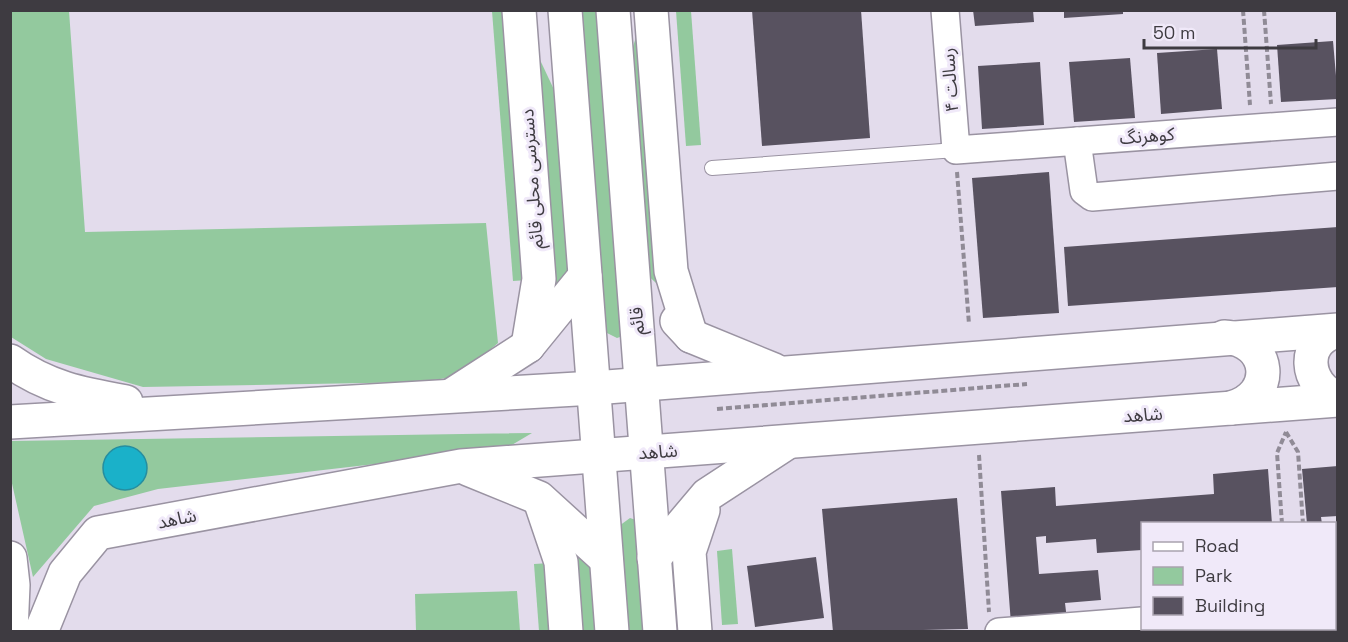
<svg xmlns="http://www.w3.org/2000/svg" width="1348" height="642" font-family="'Space Grotesk','Noto Sans Arabic',sans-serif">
  <rect width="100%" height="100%" fill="#e3dcec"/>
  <g fill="#93c99e">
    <polygon points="10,11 69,11 85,232 486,223 498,343 459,376 421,382 143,387 46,359 11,337"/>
    <polygon points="492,11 508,11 528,280 513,281"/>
    <polygon points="579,11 605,11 623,336 617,338 605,332"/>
    <polygon points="644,11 666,292 644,272 628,63"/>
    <polygon points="676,11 691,11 701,145 686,146"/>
    <polygon points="533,45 557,96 571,276 552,300"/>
    <polygon points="532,433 505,449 158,489 94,506 33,577 11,479 10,441"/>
    <polygon points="630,518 636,520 652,631 626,631 619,526"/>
    <polygon points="570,540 593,561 598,631 577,631"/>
    <polygon points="732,549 738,624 722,625 717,551"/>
    <polygon points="550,563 555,631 539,631 534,564"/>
    <polygon points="517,591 520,631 416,631 415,594"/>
  </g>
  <circle fill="#1ab1c9" stroke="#258ea0" stroke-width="1.5" cx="125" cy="468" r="22"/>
  <g fill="#585260">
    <polygon points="752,10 861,10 870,138 762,146"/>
    <polygon points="973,10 1033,10 1034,22 975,26"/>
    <polygon points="1064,10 1123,10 1123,14 1064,18"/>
    <polygon points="1333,41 1338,99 1281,102 1277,45"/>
    <polygon points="1217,49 1222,109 1161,114 1157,53"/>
    <polygon points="1130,58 1135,118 1074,122 1069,62"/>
    <polygon points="1040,62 1044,125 982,129 978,66"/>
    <polygon points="1049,172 1059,313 983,318 972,178"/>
    <polygon points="1338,227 1338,287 1068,306 1064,247"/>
    <polygon points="1338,466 1338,516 1321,517 1322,524 1307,524 1302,469"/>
    <polygon points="1268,469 1272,524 1142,524 1142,550 1097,553 1096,539 1046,543 1046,536 1036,537 1039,574 1098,570 1101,600 1065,603 1067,620 1011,624 1001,491 1055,487 1056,506 1214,494 1213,474"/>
    <polygon points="957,498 968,629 833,632 822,509"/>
    <polygon points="816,557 824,618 755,627 747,566"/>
    <polygon points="1338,557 1338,600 1334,600 1334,558"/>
  </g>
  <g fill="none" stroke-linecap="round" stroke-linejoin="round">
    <defs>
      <polyline id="lane" points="712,168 956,150"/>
      <g id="street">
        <polyline points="945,10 956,150 1338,122"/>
        <polyline points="1077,141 1084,191 1092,197 1338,176"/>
        <polyline points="1334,606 1338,606"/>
        <polyline points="999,632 1142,621"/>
      </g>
      <g id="secondary">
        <polyline points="519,10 539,279 528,346"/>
        <polyline points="565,10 612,632"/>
        <polyline points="613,10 660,632"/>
        <polyline points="651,10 671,271 691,336"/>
        <polyline points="677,321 691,336 774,370"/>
        <path d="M1338,331C1300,340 1304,386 1338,398"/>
        <path d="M1224,337C1272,340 1277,396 1231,408"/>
        <path d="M10,361C48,388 82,394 126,402"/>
        <polyline points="452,395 528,346 585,276"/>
        <polyline points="10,422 594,388 1338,330"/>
        <polyline points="468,469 539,498 606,559"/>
        <polyline points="540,500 561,562 566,632"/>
        <polyline points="10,558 13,585 11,632"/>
        <polyline points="654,558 707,495 785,444"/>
        <polyline points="41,632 65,573 98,533 461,466 1338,400"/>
        <polyline points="695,632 689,552 703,510"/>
      </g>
    </defs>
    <use href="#lane" stroke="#9a93a2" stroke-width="16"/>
    <use href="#street" stroke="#9a93a2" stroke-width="30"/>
    <use href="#secondary" stroke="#9a93a2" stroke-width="36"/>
    <g stroke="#908b96" stroke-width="4" stroke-dasharray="6 3" stroke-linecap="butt">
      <polyline points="1243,10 1250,105"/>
      <polyline points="1264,10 1271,104"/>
      <polyline points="957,172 969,324"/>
      <polyline points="717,409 1027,384"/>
      <polyline points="1286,432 1298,452 1303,524"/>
      <polyline points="979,455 989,612"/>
      <polyline points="1282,524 1277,453 1286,432"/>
      <polyline points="1290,628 1291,632"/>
      <polyline points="1311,628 1311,632"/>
    </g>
    <use href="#lane" stroke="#fff" stroke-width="14"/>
    <use href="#street" stroke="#fff" stroke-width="27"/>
    <use href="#secondary" stroke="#fff" stroke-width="33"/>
  </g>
  <g text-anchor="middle" stroke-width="6" stroke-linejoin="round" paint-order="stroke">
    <g font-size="18" fill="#3e3b41" stroke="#f0e9f9">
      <text transform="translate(950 80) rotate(-94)" y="6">رسالت ۴</text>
      <text transform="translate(1147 136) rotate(-4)" y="6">کوهرنگ</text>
      <text transform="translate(532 179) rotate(-94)" y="6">دسترسی محلی قائم</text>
      <text transform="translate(637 321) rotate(-95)" y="6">قائم</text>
      <text transform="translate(1143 415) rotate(-4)" y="6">شاهد</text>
      <text transform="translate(658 452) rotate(-4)" y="6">شاهد</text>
      <text transform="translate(177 519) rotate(-11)" y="6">شاهد</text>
    </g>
  </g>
  <rect width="1348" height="642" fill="none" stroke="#3e3b41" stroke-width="24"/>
  <rect x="1141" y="522" width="195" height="108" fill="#f0e9f9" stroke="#a9a3af" stroke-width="1.5"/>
  <rect x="1153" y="542" width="30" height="9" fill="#ffffff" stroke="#a9a3af" stroke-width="1.5"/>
  <text x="1195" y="552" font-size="18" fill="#3e3b41">Road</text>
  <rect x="1153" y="567" width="30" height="18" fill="#93c99e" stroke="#a9a3af" stroke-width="1.5"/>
  <text x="1195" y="582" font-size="18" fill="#3e3b41">Park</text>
  <rect x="1153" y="597" width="30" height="18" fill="#585260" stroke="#a9a3af" stroke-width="1.5"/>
  <text x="1195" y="612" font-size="18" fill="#3e3b41">Building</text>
  <path d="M1144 39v9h172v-9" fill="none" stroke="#3e3b41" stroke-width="3"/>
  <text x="1153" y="39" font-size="18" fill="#3e3b41" stroke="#f0e9f9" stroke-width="4.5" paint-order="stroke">50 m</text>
</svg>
